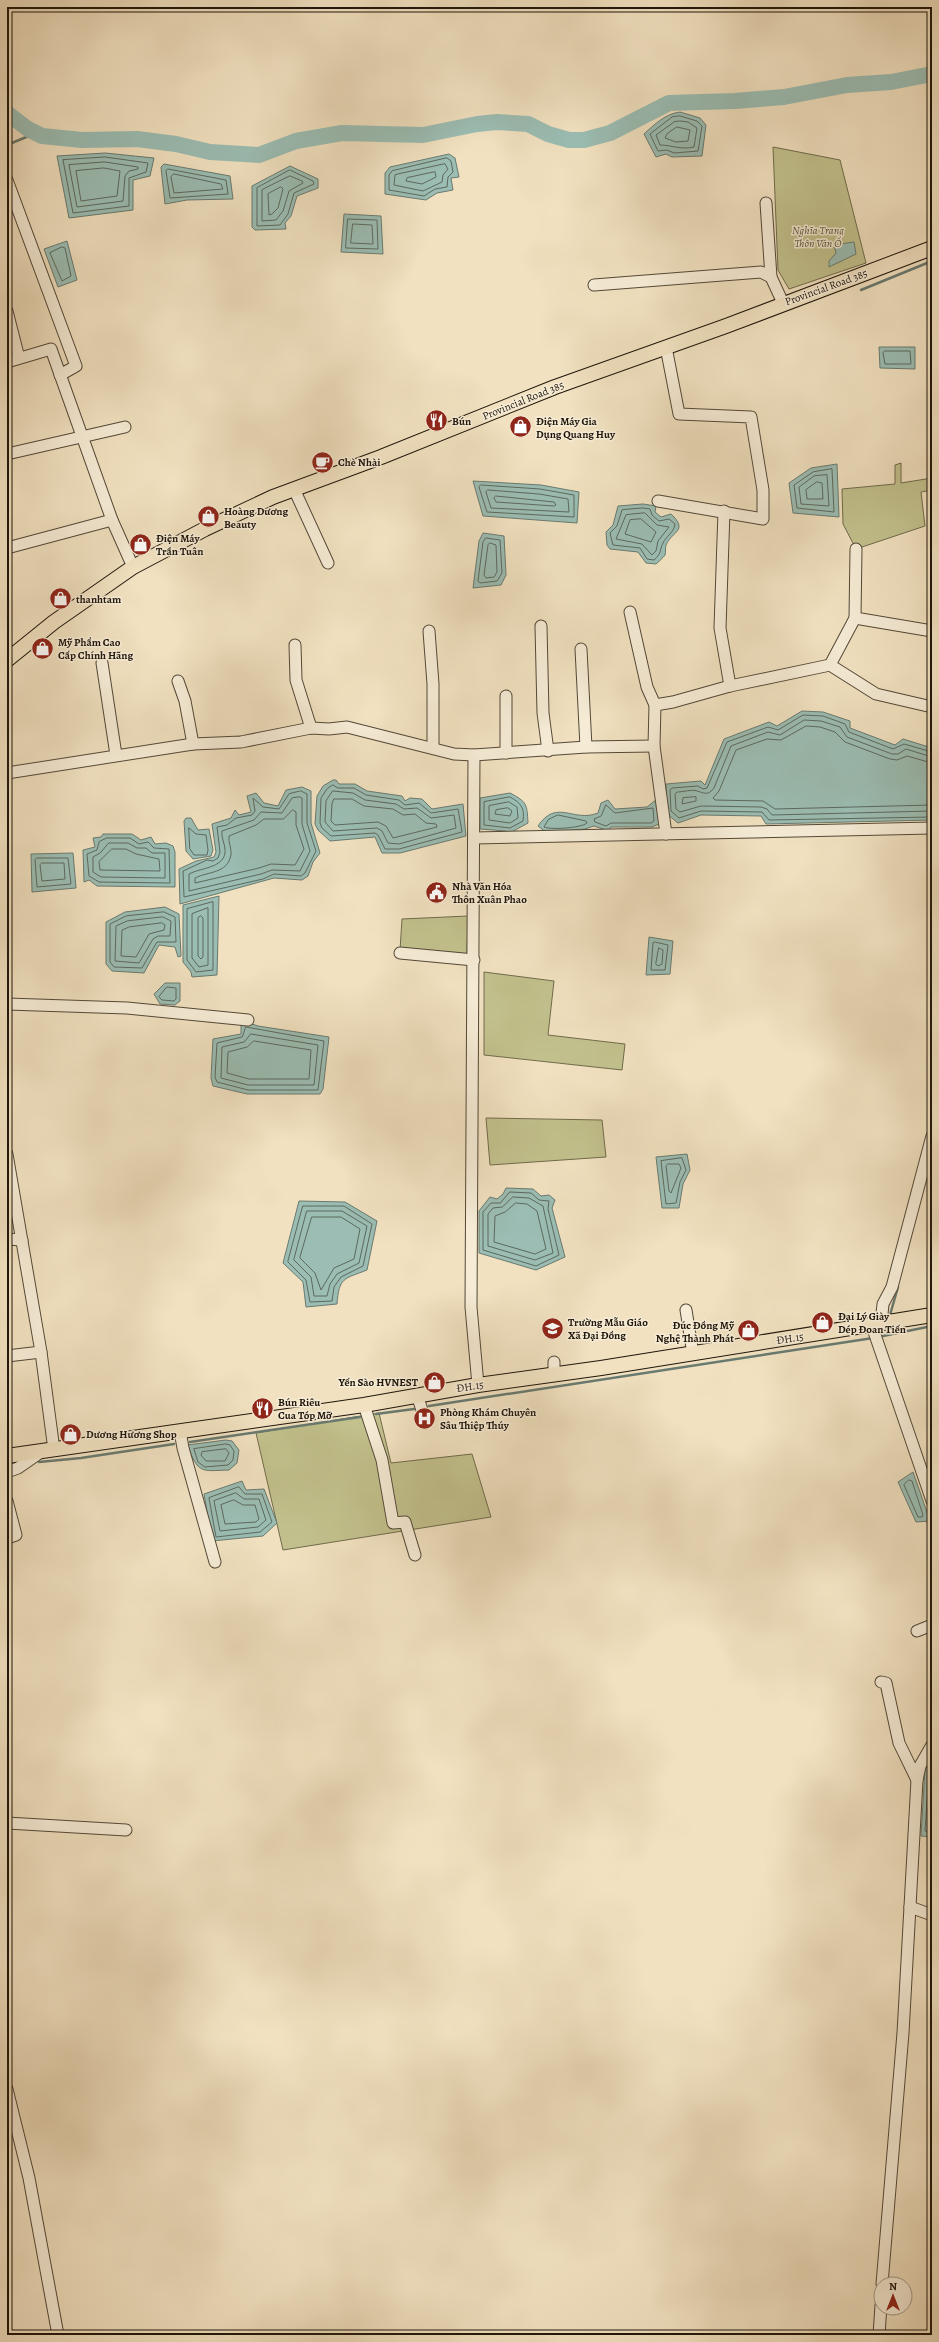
<svg xmlns="http://www.w3.org/2000/svg" width="939" height="2342" font-family="Alegreya,serif">
  <rect width="100%" height="100%" fill="#f1e1c0"/>
  <filter id="stains"><feTurbulence type="fractalNoise" baseFrequency=".005" numOctaves="4"/><feColorMatrix values="0 0 0 0 .2 0 0 0 0 .09 0 0 0 0 .02 0 0 0 .5 -.17"/></filter>
  <radialGradient id="worn" r=".72"><stop offset=".6" stop-color="#630" stop-opacity="0"/><stop offset="1" stop-color="#630" stop-opacity=".3"/></radialGradient>
  <g fill="#c2c18d" stroke="#706b4c">
    <polygon points="773,147 840,160 866,263 789,289 778,270"/>
    <polygon points="901,463 901,483 932,478 932,490 921,492 925,526 856,549 843,524 842,489 895,484 895,465"/>
    <polygon points="468,916 467,958 400,950 402,919"/>
    <polygon points="484,972 554,981 548,1035 625,1044 622,1070 484,1055"/>
    <polygon points="486,1118 602,1120 606,1157 490,1165"/>
    <polygon points="379,1413 391,1463 472,1454 491,1517 283,1550 256,1433"/>
  </g>
  <g fill="#9bbdb3" stroke="#697a70">
    <path d="M680,112L700,118L706,125L702,156L672,157L666,154L656,157L644,134C655,124 665,114 680,112Z"/>
    <polygon points="105,153 154,158 150,176 133,180 133,210 69,218 57,156"/>
    <polygon points="449,154 455,158 459,177 451,178 453,190 437,193 426,200 385,194 385,173 390,167"/>
    <polygon points="164,164 230,176 233,199 187,200 165,204 161,167"/>
    <polygon points="290,166 318,179 318,188 297,196 291,216 285,223 286,229 255,230 252,227 252,186"/>
    <polygon points="344,214 381,216 383,254 341,252"/>
    <polygon points="67,241 77,280 58,287 44,249"/>
    <polygon points="854,242 856,254 829,267 829,261 836,253 834,245"/>
    <polygon points="879,347 915,347 915,369 880,368"/>
    <polygon points="837,464 839,517 793,513 789,483 811,468"/>
    <polygon points="473,481 541,485 579,492 577,523 483,516"/>
    <path d="M643,504L656,506L655,512L661,517L671,514C689,531 672,531 666,545C665,548 666,552 665,555C663,558 658,562 656,564L646,563L638,552L610,549L607,545L606,532L613,525L618,506Z"/>
    <polygon points="483,533 504,536 506,575 501,585 473,588 479,541"/>
    <polygon points="802,711 823,712 850,721 850,728 895,745 903,739 932,748 932,820 766,824 761,816 701,815 678,823 667,814 666,784 701,781 705,785 724,739 769,722 777,726"/>
    <polygon points="333,780 336,780 339,784 355,784 367,791 402,796 405,801 410,798 422,799 432,809 463,804 466,836 400,853 382,853 375,837 330,841 318,830 315,824 317,796 323,786"/>
    <polygon points="302,787 311,791 311,823 320,853 313,862 308,876 302,880 274,878 180,904 179,869 196,861 214,857 216,852 212,824 231,818 235,810 239,815 251,812 247,796 256,793 264,803 278,806 286,790"/>
    <path d="M510,793C527,802 527,804 528,823L508,834L506,831L480,829V798Z"/>
    <path d="M657,799L659,824L652,827H611L609,831L594,826L585,829L547,833L538,826C557,798 573,823 598,813L601,803L608,800L615,809L647,807Z"/>
    <polygon points="186,818 191,818 198,830 209,829 213,850 211,856 193,859 186,851 184,821"/>
    <polygon points="103,834 132,834 141,840 151,837 155,844 166,843 173,846 175,852 175,887 97,886 89,880 84,882 83,850 95,847 93,838 101,837"/>
    <polygon points="73,853 76,888 32,892 31,854"/>
    <polygon points="219,896 217,975 192,977 191,972 183,962 183,905"/>
    <polygon points="165,907 179,914 181,956 178,957 175,947 159,945 144,973 112,971 106,964 106,922 125,912"/>
    <polygon points="649,937 673,941 670,974 646,975"/>
    <polygon points="165,983 180,983 180,1001 175,1005 160,1004 154,994"/>
    <polygon points="246,1022 258,1026 329,1037 323,1089 320,1094 247,1094 213,1086 211,1078 213,1039 241,1034 241,1023"/>
    <polygon points="687,1154 690,1170 683,1184 679,1208 662,1208 656,1157"/>
    <polygon points="506,1188 533,1189 541,1196 549,1195 555,1200 552,1208 565,1257 536,1270 479,1253 479,1211 490,1197 497,1199 503,1194"/>
    <path d="M299,1201L345,1202L377,1221L367,1270C344,1279 339,1277 337,1304L306,1307L303,1282L283,1263Z"/>
    <path d="M226,1440L232,1441L239,1450L237,1463L229,1470C200,1471 199,1474 187,1445Z"/>
    <polygon points="913,1472 930,1521 916,1522 898,1482"/>
    <polygon points="242,1481 246,1490 264,1489 277,1523 263,1536 212,1541 204,1494"/>
    <polygon points="932,1762 932,1837 921,1836 925,1769"/>
  </g>
  <g fill="none" stroke-linecap="round" stroke-linejoin="round">
    <g stroke="#5c695f" stroke-width="1">
      <polygon points="680,116 697,121 702,126 698,151 674,153 667,150 658,151 650,134 672,117"/>
      <path d="M680,121L688,122L697,128L694,147C681,150 671,145 660,145L656,135L674,122Z"/>
      <polygon points="677,127 690,130 688,141 676,142 665,138 667,134"/>
      <polygon points="105,157 148,163 146,172 129,178 129,206 73,213 63,160"/>
      <polygon points="447,158 451,161 453,172 448,177 447,187 435,189 424,196 389,190 389,175 392,171"/>
      <polygon points="105,162 138,167 138,169 129,171 125,176 123,201 77,207 69,165"/>
      <polygon points="445,164 448,169 443,175 442,182 423,191 394,185 395,175"/>
      <polygon points="104,168 120,171 117,196 81,201 76,171"/>
      <polygon points="168,169 226,180 228,194 170,198 166,171"/>
      <polygon points="290,170 313,181 314,184 294,193 288,214 280,225 257,226 257,188"/>
      <polygon points="435,172 436,177 422,184 406,181 407,178"/>
      <polygon points="174,174 221,184 223,189 174,193 171,177"/>
      <polygon points="290,176 302,181 303,183 289,191 283,211 276,220 262,221 262,190"/>
      <polygon points="281,187 283,189 278,208 272,214 269,215 268,194"/>
      <polygon points="348,219 377,220 378,249 346,248"/>
      <polygon points="353,224 372,225 373,244 351,243"/>
      <polygon points="62,247 65,248 71,276 62,281 50,253"/>
      <polygon points="885,351 910,351 911,364 885,364 883,353"/>
      <polygon points="832,469 834,512 797,508 794,485 813,472"/>
      <polygon points="827,475 829,506 801,504 799,487 814,476"/>
      <polygon points="817,482 822,483 823,499 807,499 806,490"/>
      <polygon points="481,485 540,489 574,495 574,517 487,512 479,487"/>
      <polygon points="488,490 539,494 568,499 569,512 491,508 486,492"/>
      <polygon points="496,496 554,502 556,505 554,506 496,502 494,498"/>
      <path d="M643,508L650,509L652,515L659,521L669,519L675,524C674,533 666,536 663,543C659,551 662,553 654,560L647,559L640,548L613,545L610,533L617,526L622,510Z"/>
      <polygon points="645,513 657,525 669,527 658,541 656,551 652,555 642,544 616,539 626,515"/>
      <polygon points="641,519 656,532 651,542 625,534 630,520"/>
      <polygon points="486,538 500,540 502,573 497,581 480,583 478,581 483,542"/>
      <polygon points="490,543 496,545 497,572 494,577 486,578 484,575 488,545"/>
      <polyline points="932,752 904,744 893,749 849,732 845,724 823,716 803,715 778,730 768,727 727,742 707,788 703,789 698,786 672,788 670,790 671,811 679,818 701,811 762,812 769,820 932,817"/>
      <path d="M932,757L906,749L898,754H892L847,737L840,727L821,721L804,720L780,735L768,732L731,746L714,788C708,796 704,793 697,791C692,789 683,792 677,792L675,794L676,809L680,812L701,806L761,807L767,809L772,815L932,811"/>
      <polyline points="932,763 907,756 897,760 890,759 845,742 835,732 820,727 806,726 781,740 767,739 736,750 719,791 713,798 715,800 763,801 775,809 932,805"/>
      <polygon points="333,785 338,788 354,788 366,795 399,800 405,805 419,803 431,813 458,809 462,832 399,849 385,849 378,835 375,833 331,836 322,828 320,823 321,798 327,789"/>
      <polygon points="301,791 307,794 307,823 316,851 305,873 301,876 274,874 263,879 184,897 183,871 207,860 213,861 218,858 220,852 217,827 227,825 236,818 252,815 255,811 253,798 263,807 279,809 289,794"/>
      <polygon points="333,791 353,793 365,800 396,804 404,809 417,808 431,818 454,815 456,828 399,844 388,843 382,831 377,828 333,831 325,822 326,801"/>
      <path d="M300,797L302,798V824L310,851L300,871L272,870L261,874L189,891V874C200,868 223,868 225,853C226,846 221,838 222,831L254,820L261,812L282,813L292,798Z"/>
      <path d="M510,797C521,803 525,808 523,821L510,828L484,825V802Z"/>
      <polygon points="696,797 696,801 682,804 683,798"/>
      <polygon points="334,799 352,799 364,806 393,809 403,815 415,814 426,823 436,824 437,827 393,838 386,826 378,822 335,825 331,821 332,804"/>
      <polygon points="509,802 517,807 518,818 510,823 489,820 489,806"/>
      <polygon points="606,805 615,813 653,808 654,821 651,823 611,823 606,826 595,822 594,819 601,816"/>
      <polygon points="508,808 512,811 510,816 495,814 496,810"/>
      <path d="M293,810L296,812V825L304,849L295,865L271,864L259,868L195,883V878C209,871 227,874 231,855C232,849 228,842 229,836L256,825L264,819H283Z"/>
      <path d="M558,815L586,821L587,823C581,828 551,830 544,827L548,820Z"/>
      <polygon points="189,828 196,834 206,835 208,850 207,855 194,855 190,849"/>
      <polygon points="107,838 130,838 139,844 148,842 154,848 169,849 170,883 99,882 89,876 87,854 97,850 99,842"/>
      <polygon points="109,843 128,843 137,848 146,848 152,853 165,853 165,878 101,877 93,872 93,857 100,853"/>
      <polygon points="112,849 126,849 136,854 159,859 160,871 100,870 99,862"/>
      <polygon points="37,858 68,858 71,884 37,887 35,860"/>
      <polygon points="42,863 64,863 65,879 42,881 40,865"/>
      <polygon points="213,902 213,970 196,972 187,960 187,909"/>
      <polygon points="208,908 208,965 199,967 192,958 192,914"/>
      <polygon points="164,912 175,917 176,942 157,942 142,968 114,967 110,962 110,924 126,916"/>
      <polygon points="201,916 203,918 203,957 201,959 198,956 198,918"/>
      <polygon points="163,917 171,921 170,936 158,936 153,939 139,963 115,961 116,926 127,921"/>
      <polygon points="162,923 165,925 164,930 149,934 136,957 121,956 122,930 129,927"/>
      <polygon points="655,942 668,945 665,970 651,970 653,943"/>
      <polygon points="659,948 663,950 662,964 658,966 656,964"/>
      <polygon points="167,987 176,988 176,999 174,1001 162,1000 159,997"/>
      <polygon points="246,1027 324,1041 318,1090 248,1090 217,1082 215,1077 217,1043 242,1037"/>
      <polygon points="251,1034 318,1045 314,1085 248,1085 221,1078 222,1047 244,1042"/>
      <polygon points="254,1041 311,1050 309,1079 249,1079 227,1073 228,1052 247,1047"/>
      <polygon points="682,1158 686,1170 680,1182 676,1203 666,1204 661,1161"/>
      <polygon points="668,1164 679,1164 681,1168 671,1193 669,1191 666,1166"/>
      <polygon points="510,1192 531,1193 539,1200 549,1201 548,1209 559,1255 536,1266 483,1250 483,1212 491,1203 500,1203"/>
      <polygon points="513,1197 529,1198 543,1206 553,1253 535,1260 488,1246 488,1214 493,1208 502,1207"/>
      <polygon points="516,1203 527,1204 537,1211 546,1249 535,1254 494,1242 495,1216 505,1212"/>
      <polygon points="303,1206 344,1206 372,1224 363,1266 341,1277 334,1287 332,1301 310,1302 306,1280 288,1262"/>
      <polygon points="307,1211 342,1211 367,1226 359,1263 337,1274 330,1284 327,1296 314,1296 311,1277 294,1260"/>
      <polygon points="312,1217 341,1217 360,1229 354,1259 334,1268 321,1290 315,1273 300,1258"/>
      <polygon points="226,1444 230,1445 234,1451 233,1460 228,1465 205,1467 198,1462 194,1449"/>
      <polygon points="226,1449 229,1453 225,1461 206,1461 201,1455 202,1452"/>
      <polygon points="909,1480 912,1481 923,1515 922,1517 918,1517 904,1485"/>
      <polygon points="239,1487 245,1494 262,1494 272,1522 260,1532 216,1537 209,1498"/>
      <polygon points="236,1493 244,1499 259,1499 266,1520 258,1527 220,1531 214,1501"/>
      <polygon points="234,1500 243,1505 255,1505 259,1519 256,1522 225,1524 221,1505"/>
      <polyline points="932,1768 929,1771 925,1831 932,1833"/>
    </g>
    <g stroke="#697a70" stroke-width="2.5">
      <polyline points="7,145 36,133"/>
      <polyline points="861,290 932,261"/>
      <polyline points="890,1315 898,1287"/>
      <polyline points="878,1337 932,1326"/>
      <polyline points="429,1406 873,1338"/>
      <polyline points="376,1414 414,1409"/>
      <polyline points="190,1442 360,1417"/>
      <polyline points="39,1462 81,1458 174,1444"/>
    </g>
    <polyline stroke="#9bbdb3" stroke-width="16" points="7,113 28,129 42,136 82,140 137,139 176,144 210,152 259,155 296,141 342,133 423,135 477,124 497,122 528,124 548,134 569,140 584,140 610,133 669,103 735,101 784,97 847,85 891,82 932,74"/>
    <defs>
      <g id="minor">
        <polyline points="7,180 76,366 60,375"/>
        <polyline points="766,203 771,277"/>
        <polyline points="594,285 761,272 771,277 783,303"/>
        <polyline points="7,311 19,358"/>
        <polyline points="7,362 51,349 112,520 133,567"/>
        <polyline points="7,454 125,427"/>
        <polyline points="294,489 328,563"/>
        <polyline points="658,501 763,519 763,490 751,417 679,414 666,347"/>
        <polyline points="724,511 720,628 730,686"/>
        <polyline points="7,548 112,520"/>
        <polyline points="630,612 647,687 655,705 654,746 666,834"/>
        <polyline points="855,618 932,631"/>
        <polyline points="541,626 543,713 548,751"/>
        <polyline points="429,631 433,684 433,748"/>
        <polyline points="295,645 296,680 311,728"/>
        <polyline points="581,649 586,747"/>
        <polyline points="102,663 116,755"/>
        <polyline points="830,665 855,618 856,549"/>
        <polyline points="178,681 185,701 193,744"/>
        <polyline points="506,696 506,753"/>
        <polyline points="655,705 673,702 730,686 830,665 876,694 932,707"/>
        <polyline points="474,755 471,1307 478,1385"/>
        <polyline points="7,773 193,744 241,742 311,728 329,729 347,727 454,754 474,755 586,747 654,746"/>
        <polyline points="474,838 932,828"/>
        <polyline points="400,953 474,960"/>
        <polyline points="7,1004 127,1008 248,1020"/>
        <polyline points="7,1154 41,1352 54,1450"/>
        <polyline points="7,1239 22,1240"/>
        <polyline points="686,1310 693,1354"/>
        <polyline points="881,1324 883,1304 892,1287 932,1136"/>
        <polyline points="872,1326 932,1501"/>
        <polyline points="7,1356 41,1352"/>
        <polyline points="554,1362 554,1375"/>
        <polyline points="417,1395 423,1413"/>
        <polyline points="364,1405 382,1460 393,1523 405,1522 415,1555"/>
        <polyline points="180,1431 183,1448 215,1562"/>
        <polyline points="7,1472 18,1468 41,1452"/>
        <polyline points="7,1501 16,1535 7,1538"/>
        <polyline points="917,1631 932,1625"/>
        <polyline points="881,1682 886,1683 899,1743 917,1780"/>
        <polyline points="7,1823 126,1830"/>
        <polyline points="910,1907 932,1915"/>
        <polyline points="7,2089 29,2178 58,2335"/>
        <polyline points="882,2284 903,2033 917,1780 920,1766 932,1745"/>
        <polyline points="879,2335 881,2305"/>
      </g>
      <g id="major">
        <polyline points="7,660 54,622 133,567 205,529 273,497 381,457 555,387 726,326 932,248"/>
        <polyline points="7,1456 364,1405 478,1385 601,1368 932,1315"/>
      </g>
    </defs>
    <use href="#minor" stroke="#534838" stroke-width="13"/>
    <use href="#major" stroke="#1e150b" stroke-width="16"/>
    <use href="#minor" stroke="#f6ecd6" stroke-width="11"/>
    <use href="#major" stroke="#f1e1c0" stroke-width="14"/>
  </g>
  <defs>
    <symbol id="restaurant-disc" viewBox="-11 -11 22 22"><circle r="9.5" fill="#8f2418" stroke="#f6ecd6"/><path d="M-5-6h1v4h1v-4h1v4h1v-4h1v5L-1.5 .5V6h-2V.5L-5-1ZM5-6V6H3V1.5H1.5Q1.5-4 5-6Z" fill="#fff"/></symbol>
    <symbol id="shop-disc" viewBox="-11 -11 22 22"><circle r="9.5" fill="#8f2418" stroke="#f6ecd6"/><path d="M-5-2.5h2.3a2.7 3.5 0 0 1 5.4 0H5L5.5 6h-11ZM-1.5-2.5h3a1.5 2.3 0 0 0-3 0Z" fill="#fff"/></symbol>
    <symbol id="cafe-disc" viewBox="-11 -11 22 22"><circle r="9.5" fill="#8f2418" stroke="#f6ecd6"/><path d="M-5.5-4.5H6V0H3Q3 3.5 0 3.5H-2.5Q-5.5 3.5-5.5 0ZM3-3.2v2h1.7v-2ZM-6 4.5H4V6H-6Z" fill="#fff"/></symbol>
    <symbol id="civic-disc" viewBox="-11 -11 22 22"><circle r="9.5" fill="#8f2418" stroke="#f6ecd6"/><path d="M-.6-6.5H3V-4.5H.6V-3L4-1V1h2V6H-6V1h2V-1L-.6-3ZM-1.2 2.5V6h2.4V2.5Z" fill="#fff"/></symbol>
    <symbol id="school-disc" viewBox="-11 -11 22 22"><circle r="9.5" fill="#8f2418" stroke="#f6ecd6"/><path d="M0-5L7-2L0 1L-7-2ZM-4 1L0 2.5L4 1V4Q0 6-4 4Z" fill="#fff"/></symbol>
    <symbol id="hospital-disc" viewBox="-11 -11 22 22"><circle r="9.5" fill="#8f2418" stroke="#f6ecd6"/><path d="M-5-5h3v3.5h4V-5h3V5h-3V1.5h-4V5h-3Z" fill="#fff"/></symbol>
  </defs>
  <g fill-rule="evenodd">
    <use href="#restaurant-disc" x="424" y="408" width="25" height="25"/>
    <use href="#shop-disc" x="508" y="414" width="25" height="25"/>
    <use href="#cafe-disc" x="310" y="450" width="25" height="25"/>
    <use href="#shop-disc" x="196" y="504" width="25" height="25"/>
    <use href="#shop-disc" x="128" y="532" width="25" height="25"/>
    <use href="#shop-disc" x="48" y="586" width="25" height="25"/>
    <use href="#shop-disc" x="30" y="636" width="25" height="25"/>
    <use href="#civic-disc" x="424" y="880" width="25" height="25"/>
    <use href="#shop-disc" x="810" y="1310" width="25" height="25"/>
    <use href="#school-disc" x="540" y="1316" width="25" height="25"/>
    <use href="#shop-disc" x="736" y="1318" width="25" height="25"/>
    <use href="#shop-disc" x="422" y="1370" width="25" height="25"/>
    <use href="#restaurant-disc" x="250" y="1396" width="25" height="25"/>
    <use href="#hospital-disc" x="412" y="1406" width="25" height="25"/>
    <use href="#shop-disc" x="58" y="1422" width="25" height="25"/>
  </g>
  <g text-anchor="middle" stroke-width="3" stroke-linejoin="round" paint-order="stroke">
    <g font-size="11" font-style="italic" fill="#575138" stroke="#f6ecd6">
      <text x="818" y="234">Nghĩa Trang<tspan x="818" dy="13">Thôn Văn Ổ</tspan></text>
    </g>
    <g font-size="11" fill="#1e150b" stroke="#f6ecd6">
      <text transform="translate(826 287) rotate(-20)" y="4">Provincial Road 385</text>
      <text transform="translate(523 400) rotate(-22)" y="4">Provincial Road 385</text>
      <text transform="translate(790 1338) rotate(-9)" y="4">ĐH.15</text>
      <text transform="translate(470 1386) rotate(-9)" y="4">ĐH.15</text>
    </g>
    <g font-size="11" font-weight="bold" fill="#1e150b" stroke="#f6ecd6" text-anchor="start">
      <text x="452" y="425">Bún</text>
      <text x="536" y="425">Điện Máy Gia<tspan x="536" dy="13">Dụng Quang Huy</tspan></text>
      <text x="338" y="466">Chè Nhài</text>
      <text x="224" y="515">Hoàng Dương<tspan x="224" dy="13">Beauty</tspan></text>
      <text x="156" y="542">Điện Máy<tspan x="156" dy="13">Trần Tuân</tspan></text>
      <text x="76" y="603">thanhtam</text>
      <text x="58" y="646">Mỹ Phẩm Cao<tspan x="58" dy="13">Cấp Chính Hãng</tspan></text>
      <text x="452" y="890">Nhà Văn Hóa<tspan x="452" dy="13">Thôn Xuân Phao</tspan></text>
      <text x="838" y="1320">Đại Lý Giày<tspan x="838" dy="13">Dép Đoan Tiến</tspan></text>
      <text x="568" y="1326">Trường Mẫu Giáo<tspan x="568" dy="13">Xã Đại Đồng</tspan></text>
      <text x="734" y="1329" text-anchor="end">Đúc Đồng Mỹ<tspan x="734" dy="13">Nghệ Thành Phát</tspan></text>
      <text x="418" y="1386" text-anchor="end">Yến Sào HVNEST</text>
      <text x="278" y="1406">Bún Riêu<tspan x="278" dy="13">Cua Tóp Mỡ</tspan></text>
      <text x="440" y="1416">Phòng Khám Chuyên<tspan x="440" dy="13">Sâu Thiệp Thúy</tspan></text>
      <text x="86" y="1438">Dương Hương Shop</text>
    </g>
  </g>
  <rect width="939" height="2342" fill="none" stroke="#f1e1c0" stroke-width="24"/>
  <rect x="8" y="8" width="923" height="2326" fill="none" stroke="#1e150b" stroke-width="2"/>
  <rect x="12" y="12" width="915" height="2318" fill="none" stroke="#1e150b"/>
  <g transform="translate(893 2296)"><circle r="19" fill="#f6ecd6" stroke="#a09685"/>
  <path d="M0-3L7 15L0 10L-7 15Z" fill="#8f2418"/>
  <text y="-6" font-size="11" font-weight="bold" text-anchor="middle" fill="#1e150b">N</text>
  </g>
  <rect width="100%" height="100%" filter="url(#stains)"/>
  <rect width="100%" height="100%" fill="url(#worn)"/>
</svg>
